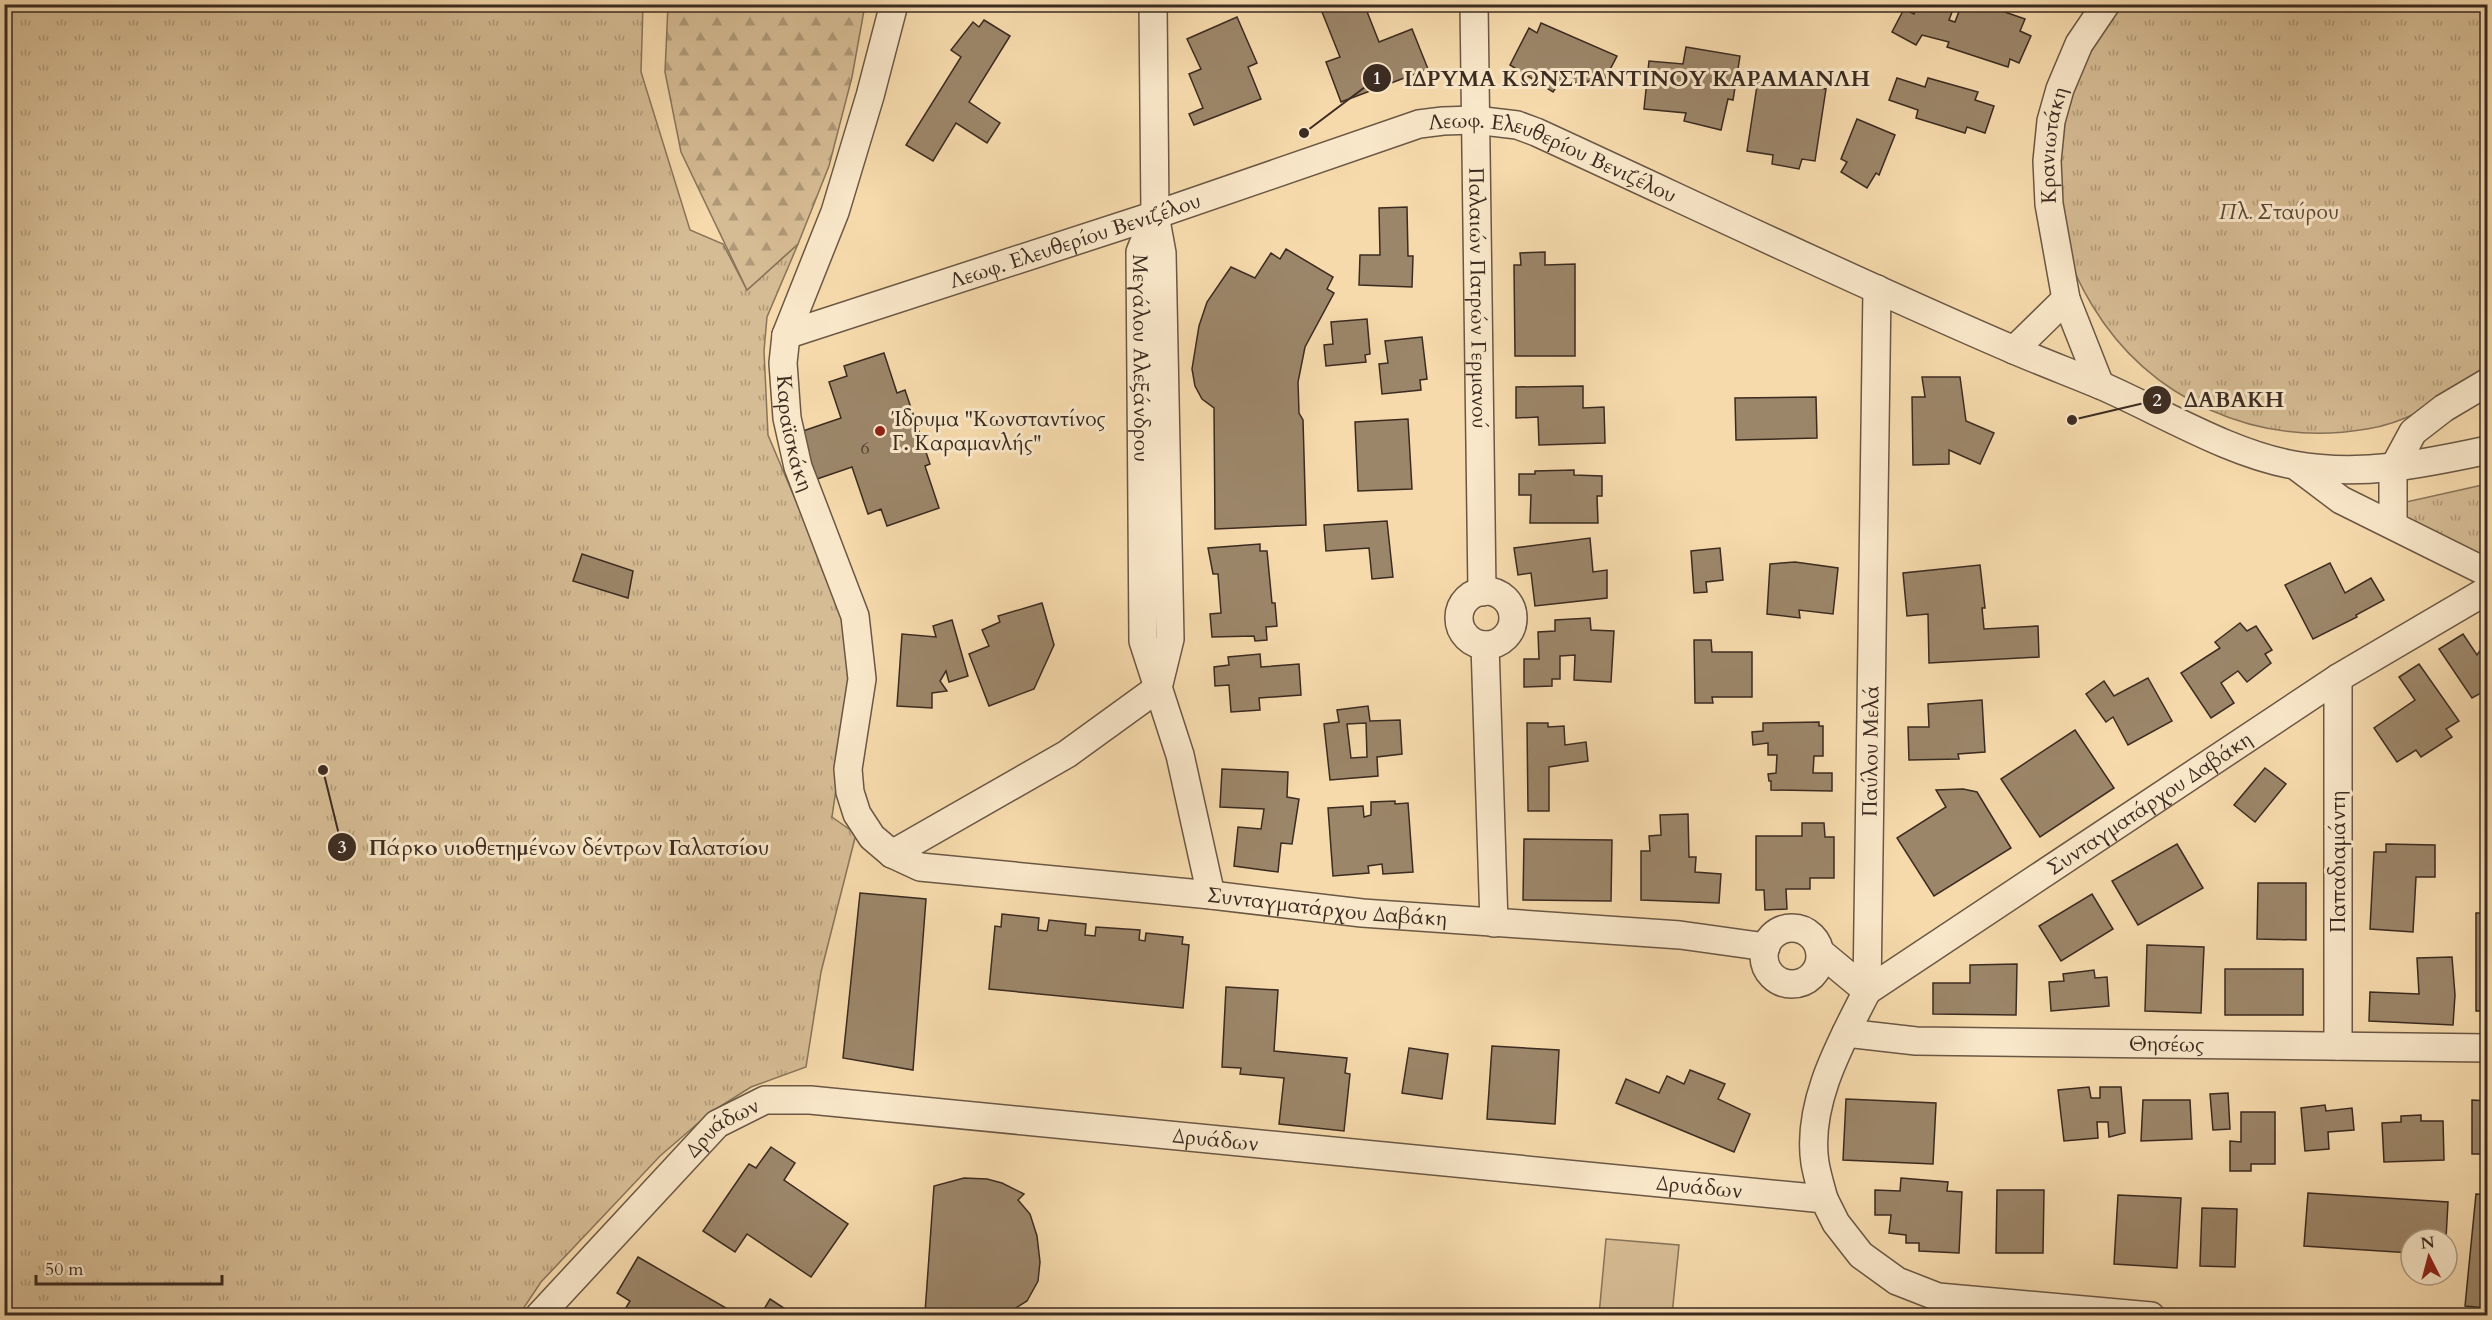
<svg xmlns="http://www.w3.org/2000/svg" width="2492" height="1320" font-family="Cardo,serif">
  <defs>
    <pattern id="grass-tufts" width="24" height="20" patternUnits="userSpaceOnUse" patternTransform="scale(1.5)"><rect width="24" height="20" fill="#d6bc94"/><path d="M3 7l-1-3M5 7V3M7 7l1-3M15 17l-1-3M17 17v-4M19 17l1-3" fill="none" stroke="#af9978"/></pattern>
    <pattern id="forest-firs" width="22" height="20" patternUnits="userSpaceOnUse" patternTransform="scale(1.5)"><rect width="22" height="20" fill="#d6bc94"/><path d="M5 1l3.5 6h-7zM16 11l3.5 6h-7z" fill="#af9978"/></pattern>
  </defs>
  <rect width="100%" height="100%" fill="#f6daac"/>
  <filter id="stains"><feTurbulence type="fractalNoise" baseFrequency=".00333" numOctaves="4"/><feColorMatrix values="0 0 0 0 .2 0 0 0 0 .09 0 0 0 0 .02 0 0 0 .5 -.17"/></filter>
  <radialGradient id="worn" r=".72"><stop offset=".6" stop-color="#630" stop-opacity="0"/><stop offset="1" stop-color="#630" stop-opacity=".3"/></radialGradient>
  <g fill="url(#grass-tufts)" stroke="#88745a" stroke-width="1.5">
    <path d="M2121,4L2487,5V370C2449,394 2413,422 2367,429C2257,448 2149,400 2092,305C2080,285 2068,261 2064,238C2060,221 2062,201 2061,184C2060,169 2057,153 2059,139C2065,91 2088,40 2121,4Z"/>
    <polygon points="5,5 643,5 641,72 690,230 723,244 747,290 798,244 767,317 764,351 768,435 848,624 852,678 832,817 856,834 821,972 806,1067 751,1087 711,1112 660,1156 541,1282 519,1315 5,1316"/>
    <polygon points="2487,484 2487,561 2399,520 2397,504"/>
  </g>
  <polygon fill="url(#forest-firs)" stroke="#88745a" stroke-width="1.5" points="668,5 865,5 852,77 829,166 798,244 747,290 681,152 665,72"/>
  <polygon fill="#d6bc94" stroke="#88745a" stroke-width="1.5" points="1606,1239 1679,1245 1672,1315 1599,1315"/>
  <g fill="#9c8669" stroke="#3b2b21" stroke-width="1.5" fill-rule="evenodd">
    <polygon points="1341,4 1364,4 1379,42 1412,29 1428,69 1341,102 1326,62 1340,57 1322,12"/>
    <polygon points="1918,4 1955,4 1949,20 1955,22 1961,6 1971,10 1973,4 1982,4 2025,19 2020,31 2031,36 2019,63 2010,59 2008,67 1947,47 1949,42 1922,35 1916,45 1892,32 1904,9 1914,14"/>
    <polygon points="1237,17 1257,63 1248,67 1261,99 1194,125 1189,114 1203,108 1189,74 1201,69 1187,39"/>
    <polygon points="984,20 1010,36 969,102 1000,123 987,143 956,123 933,161 906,145 961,57 951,50 973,22 979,27"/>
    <polygon points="1541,23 1617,56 1602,85 1588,81 1586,88 1563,77 1553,92 1510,65 1529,28 1537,33"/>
    <polygon points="1686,47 1740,56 1733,100 1728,99 1721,130 1684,121 1686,113 1644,109 1649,61 1683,64"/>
    <polygon points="1897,78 1925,87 1928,78 1978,92 1975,100 1994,106 1985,133 1967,127 1965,133 1916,118 1918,110 1889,100"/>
    <polygon points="1758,79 1826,89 1815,161 1802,159 1799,169 1772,164 1773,155 1747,151"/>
    <polygon points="1857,119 1895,135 1879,175 1876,173 1867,188 1841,172 1847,162 1841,159"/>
    <polygon points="1407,207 1408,256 1413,256 1412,287 1359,285 1360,255 1380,255 1379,208"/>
    <polygon points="1286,249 1333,277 1327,289 1334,293 1305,347 1298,382 1299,413 1303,420 1306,525 1215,529 1214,408 1202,399 1195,386 1192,369 1199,326 1207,302 1231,267 1255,278 1271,253 1280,259"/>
    <polygon points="1545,252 1545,265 1575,264 1575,356 1515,356 1514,265 1521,265 1520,253"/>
    <polygon points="1367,319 1370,354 1365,355 1366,362 1326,366 1324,345 1333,344 1331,322"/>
    <polygon points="1422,337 1427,379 1420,380 1421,390 1382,394 1379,364 1388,363 1385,341"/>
    <polygon points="884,353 897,393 905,390 930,464 925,466 939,508 887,526 881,509 868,514 852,467 817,479 800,432 841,418 829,382 847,376 844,366"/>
    <polygon points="1922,377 1960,377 1966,421 1994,433 1980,464 1949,450 1949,464 1913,465 1912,397 1925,397"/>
    <polygon points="1583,386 1583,408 1604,407 1605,443 1539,445 1538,417 1516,418 1516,387"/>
    <polygon points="1816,397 1817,438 1736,440 1735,398"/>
    <polygon points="1408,419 1412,489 1358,491 1355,422"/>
    <polygon points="1574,470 1574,475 1602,476 1602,496 1597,496 1598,523 1530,523 1531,495 1519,495 1519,474 1535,474 1535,471"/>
    <polygon points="1387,521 1393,577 1372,579 1369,548 1326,551 1324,525"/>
    <polygon points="1590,538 1593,572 1607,570 1607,598 1535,606 1531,573 1518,575 1514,548"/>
    <polygon points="1260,544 1260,551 1267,551 1272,603 1275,603 1277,626 1266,627 1267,640 1255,641 1254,636 1212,637 1210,614 1221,613 1218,574 1213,574 1208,548"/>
    <polygon points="1720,548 1723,580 1706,582 1707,592 1694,593 1691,551"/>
    <polygon points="582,554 633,571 628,598 573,581"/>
    <polygon points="1795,562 1838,568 1833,614 1799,610 1800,618 1767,614 1770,564"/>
    <polygon points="2330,563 2345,593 2371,578 2384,600 2356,615 2357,617 2313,639 2285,585"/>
    <polygon points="1980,565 1985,608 1982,608 1984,629 2038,626 2039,657 1929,663 1928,614 1907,616 1903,573"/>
    <polygon points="1042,603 1054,645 1034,689 989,706 969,654 989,646 982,630 1000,622 998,616"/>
    <polygon points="1590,618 1591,630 1614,631 1611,682 1574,680 1575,655 1560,656 1560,679 1552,679 1552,686 1524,687 1524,659 1539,659 1538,632 1555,631 1555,620"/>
    <polygon points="952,620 968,676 949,682 946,671 940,681 947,691 932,693 932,708 897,706 902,634 936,637 933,626"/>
    <polygon points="2240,623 2247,631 2256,626 2272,650 2265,654 2271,663 2247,682 2238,671 2221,683 2234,703 2211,718 2181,673 2220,648 2215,642"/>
    <polygon points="2463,634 2477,655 2488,639 2488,689 2472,698 2439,649"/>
    <polygon points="1694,640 1711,640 1712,652 1752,652 1752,697 1712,697 1713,703 1695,703"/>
    <polygon points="1260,654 1261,667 1299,664 1301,695 1259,698 1260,710 1231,712 1229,685 1215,686 1214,667 1229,665 1228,657"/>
    <polygon points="2419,664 2459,721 2446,729 2452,737 2421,757 2416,750 2397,762 2374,728 2415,700 2399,677"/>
    <polygon points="2148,678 2172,721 2128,745 2113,717 2106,722 2086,694 2104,681 2114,696"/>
    <polygon points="1982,700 1985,752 1958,754 1959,759 1909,760 1908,727 1929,727 1928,704"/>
    <path d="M1368,706L1370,721L1400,720L1402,754L1377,757L1378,776L1330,780L1324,724L1339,722L1337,710ZM1366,723L1367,757L1351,758L1347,724Z"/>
    <polygon points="1819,722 1819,726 1823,726 1823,756 1814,756 1813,773 1832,773 1832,791 1771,790 1771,781 1769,781 1768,774 1776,773 1777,755 1768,755 1768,743 1753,745 1752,732 1763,731 1763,723"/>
    <polygon points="1527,723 1548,723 1548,727 1564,726 1565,745 1586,742 1588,761 1549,767 1549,811 1528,811"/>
    <polygon points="2075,730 2114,788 2040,837 2001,779"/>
    <polygon points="2265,768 2286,784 2255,822 2234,805"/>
    <polygon points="1222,769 1288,772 1287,797 1299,799 1292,844 1281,843 1278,872 1234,866 1238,827 1261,829 1264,809 1220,807"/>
    <polygon points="1963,789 1977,792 2011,848 1934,896 1897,838 1946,807 1936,790"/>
    <polygon points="1395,801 1395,804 1408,803 1413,872 1383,874 1382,864 1368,866 1369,873 1333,876 1328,808 1363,806 1364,817 1371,815 1371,802"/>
    <polygon points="1688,814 1689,857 1696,857 1695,872 1721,874 1719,903 1641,900 1641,851 1650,851 1649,836 1661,835 1660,815"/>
    <polygon points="1802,823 1824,823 1825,837 1834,837 1834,878 1810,878 1810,889 1786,889 1787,909 1765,910 1764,890 1756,890 1756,836 1802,836"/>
    <polygon points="1524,839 1612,840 1611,901 1523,900"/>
    <polygon points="2177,844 2203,888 2138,925 2112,881"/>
    <polygon points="2386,844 2435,845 2435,877 2416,877 2413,932 2370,929 2374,852 2386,852"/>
    <polygon points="2258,883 2306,883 2306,940 2257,939"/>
    <polygon points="860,893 926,899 913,1070 843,1058"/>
    <polygon points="2092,894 2113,929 2061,961 2039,926"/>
    <rect x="2476" y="913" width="12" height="98"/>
    <polygon points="1002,914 1039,918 1038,930 1047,931 1049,920 1086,924 1085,935 1095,936 1096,927 1140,930 1139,940 1145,941 1146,933 1183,937 1182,944 1189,945 1183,1008 989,989 995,926 1001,927"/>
    <polygon points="2147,945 2204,947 2201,1013 2145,1011"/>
    <polygon points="2452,957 2455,995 2453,1025 2369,1021 2370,992 2419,994 2417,958"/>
    <polygon points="2017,964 2016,1015 1933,1014 1933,983 1970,983 1970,965"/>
    <rect x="2225" y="969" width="78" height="46"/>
    <polygon points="2094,970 2095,978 2107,977 2109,1006 2051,1011 2049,982 2064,981 2063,974"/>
    <polygon points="1226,987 1278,990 1274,1051 1347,1058 1345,1073 1350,1074 1344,1131 1279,1124 1284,1078 1240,1074 1241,1068 1222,1067"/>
    <polygon points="1492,1046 1559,1050 1555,1124 1487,1119"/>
    <polygon points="1409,1048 1448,1054 1442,1099 1402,1093"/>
    <polygon points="1690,1070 1725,1084 1718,1099 1750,1114 1734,1152 1616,1103 1626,1079 1659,1093 1667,1076 1684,1084"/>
    <polygon points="2089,1087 2091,1098 2100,1098 2100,1087 2121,1087 2125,1133 2109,1137 2108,1122 2097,1122 2098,1138 2064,1141 2058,1090"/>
    <polygon points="2228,1093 2230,1129 2213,1130 2210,1094"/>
    <polygon points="1846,1099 1936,1103 1933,1164 1843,1160"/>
    <polygon points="2143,1100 2190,1100 2192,1139 2141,1141"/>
    <polygon points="2472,1100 2488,1101 2488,1154 2472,1154"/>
    <polygon points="2325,1105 2326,1111 2352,1108 2354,1130 2328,1132 2329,1149 2305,1151 2301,1108"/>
    <polygon points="2241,1112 2275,1112 2275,1164 2251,1164 2251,1171 2230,1171 2230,1141 2241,1142"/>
    <polygon points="2421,1115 2421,1121 2443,1121 2444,1160 2384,1162 2382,1123 2401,1122 2401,1116"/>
    <polygon points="771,1147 795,1163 784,1180 848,1224 811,1277 747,1234 735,1252 703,1231 749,1164 756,1168"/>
    <polygon points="964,1178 987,1179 1002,1183 1024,1194 1018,1200 1030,1214 1037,1236 1040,1262 1038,1281 1027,1301 1011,1311 988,1316 925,1313 934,1186"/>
    <polygon points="1901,1178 1948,1182 1947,1191 1962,1192 1959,1253 1919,1251 1919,1243 1906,1243 1906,1235 1889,1233 1891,1215 1875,1215 1875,1190 1900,1191"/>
    <polygon points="1997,1190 2044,1190 2043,1253 1996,1253"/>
    <polygon points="2308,1193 2448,1202 2446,1239 2411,1239 2411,1253 2304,1246"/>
    <polygon points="2476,1194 2488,1195 2488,1308 2465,1306"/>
    <polygon points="2118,1195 2181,1198 2177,1268 2114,1264"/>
    <polygon points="2202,1208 2237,1209 2235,1267 2200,1266"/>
    <polygon points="638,1257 726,1308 721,1316 621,1316 630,1301 617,1293"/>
    <polygon points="770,1299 796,1316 760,1316"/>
  </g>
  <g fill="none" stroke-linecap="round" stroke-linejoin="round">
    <defs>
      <g id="street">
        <path id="s1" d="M894,4L870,96L835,212L786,335L783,363L787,418L798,467L855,616L862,679L848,769L850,792L857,814L872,837L892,854L920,867L1211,895L1362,913L1680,935L1766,947"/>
        <path id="s2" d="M1474,4L1482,592"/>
        <path id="s3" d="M1155,215L1140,252L1143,641L1180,755L1211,895"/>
        <path id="s4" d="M786,335L1155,215L1419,124L1443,121L1475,120L1517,125L1536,132C1695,205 1853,281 2014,350C2042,362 2071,373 2100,385C2160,411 2230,454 2294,465C2360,477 2423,464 2488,450"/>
        <polyline points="2014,350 2066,299"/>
        <path id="s5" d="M2100,385L2066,299L2049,204L2047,161L2051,121L2060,89L2079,44L2106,4"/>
        <polyline points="2296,466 2341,500 2488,573"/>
        <polyline points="2393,525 2393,469 2413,432 2444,408 2488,382"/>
        <circle cx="1486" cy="618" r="27"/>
        <polyline points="1485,645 1494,923"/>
        <polyline points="892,854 1067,754 1158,688 1170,639 1162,253 1155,215 1153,4"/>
        <circle cx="1792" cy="956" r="28"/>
        <polyline points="1820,952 1867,991"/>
        <path id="s6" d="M1867,991L2338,678L2488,590"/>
        <path id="s7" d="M1846,1033L1916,1041L2488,1048"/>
        <polyline points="2338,1046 2338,678"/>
        <path id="s8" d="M1824,1199C1821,1188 1817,1175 1815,1163C1806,1104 1841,1042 1867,991L1877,289"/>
        <path id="s9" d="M539,1316L717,1124L765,1100H810L1824,1199L1836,1223L1861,1255L1897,1281L1938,1297L2151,1316"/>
      </g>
    </defs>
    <use href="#street" stroke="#6a5744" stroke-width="30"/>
    <use href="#street" stroke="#f9e7c9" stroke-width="27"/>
  </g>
  <circle fill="#8f2418" stroke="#f9e7c9" stroke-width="2" cx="880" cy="431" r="6"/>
  <g text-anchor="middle" stroke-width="6" stroke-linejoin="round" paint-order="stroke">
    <g font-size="18" fill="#534233">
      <text x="865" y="454">6</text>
    </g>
    <g font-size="21" fill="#3b2b21" stroke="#f9e7c9">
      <text dy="7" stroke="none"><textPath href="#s5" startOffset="248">Κρανιωτάκη</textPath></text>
      <text dy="7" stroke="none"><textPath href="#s4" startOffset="808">Λεωφ. Ελευθερίου Βενιζέλου</textPath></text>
      <text dy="7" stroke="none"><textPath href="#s4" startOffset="304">Λεωφ. Ελευθερίου Βενιζέλου</textPath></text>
      <text dy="7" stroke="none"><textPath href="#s2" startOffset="294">Παλαιών Πατρών Γερμανού</textPath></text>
      <text dy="7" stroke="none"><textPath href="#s3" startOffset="146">Μεγάλου Αλεξάνδρου</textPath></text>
      <text dy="7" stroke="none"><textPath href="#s1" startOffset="448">Καραϊσκάκη</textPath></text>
      <text dy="7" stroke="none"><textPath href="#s8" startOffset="460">Παύλου Μελά</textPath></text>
      <text dy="7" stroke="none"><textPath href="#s6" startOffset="339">Συνταγματάρχου Δαβάκη</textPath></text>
      <text transform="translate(2338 862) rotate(-90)" y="7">Παπαδιαμάντη</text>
      <text dy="7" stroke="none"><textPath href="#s1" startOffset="1336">Συνταγματάρχου Δαβάκη</textPath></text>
      <text dy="7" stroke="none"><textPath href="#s7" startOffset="321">Θησέως</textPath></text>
      <text dy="7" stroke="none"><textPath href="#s9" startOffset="264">Δρυάδων</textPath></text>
      <text dy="7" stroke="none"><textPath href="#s9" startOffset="768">Δρυάδων</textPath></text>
      <text dy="7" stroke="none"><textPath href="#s9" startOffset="1254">Δρυάδων</textPath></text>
    </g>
    <g font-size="21" font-style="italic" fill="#5a4838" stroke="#f9e7c9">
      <text x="2279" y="219">Πλ. Σταύρου</text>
    </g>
    <g font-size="21" fill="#3b2b21" stroke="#f9e7c9" text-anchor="start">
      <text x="892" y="426">Ίδρυμα "Κωνσταντίνος<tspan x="892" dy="24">Γ. Καραμανλής"</tspan></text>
    </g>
  </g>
  <path fill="none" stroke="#3b2b21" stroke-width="2" d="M1304 133L1377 78M2072 420L2157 400M323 770L342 847"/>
  <g fill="#3b2b21" stroke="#f9e7c9" stroke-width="2">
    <circle cx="1304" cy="133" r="6"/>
    <circle cx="2072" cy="420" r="6"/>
    <circle cx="323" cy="770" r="6"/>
    <circle cx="1377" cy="78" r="15"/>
    <circle cx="2157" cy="400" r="15"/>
    <circle cx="342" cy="847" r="15"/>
  </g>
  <g font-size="18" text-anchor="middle" font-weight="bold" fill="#fff">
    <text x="1377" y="84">1</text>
    <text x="2157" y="406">2</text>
    <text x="342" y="853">3</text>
  </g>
  <g font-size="22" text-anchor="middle" font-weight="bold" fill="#3b2b21" stroke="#f9e7c9" stroke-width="6" stroke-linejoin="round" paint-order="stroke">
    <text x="1637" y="86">ΙΔΡΥΜΑ ΚΩΝΣΤΑΝΤΙΝΟΥ ΚΑΡΑΜΑΝΛΗ</text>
    <text x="2234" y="407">ΔΑΒΑΚΗ</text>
    <text x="569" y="855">Πάρκο υιοθετημένων δέντρων Γαλατσίου</text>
  </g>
  <rect width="2492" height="1320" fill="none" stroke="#f6daac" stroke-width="24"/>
  <rect x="6" y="6" width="2480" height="1308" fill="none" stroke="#3b2b21" stroke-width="3"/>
  <rect x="12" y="12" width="2468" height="1296" fill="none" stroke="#3b2b21" stroke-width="1.5"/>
  <g transform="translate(2429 1257) rotate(354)"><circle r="28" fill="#f9e7c9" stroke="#ad9c86" stroke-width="1.5"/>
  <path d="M0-4.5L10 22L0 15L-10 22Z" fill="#8f2418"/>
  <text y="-9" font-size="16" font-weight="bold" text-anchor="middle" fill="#3b2b21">N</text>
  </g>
  <path d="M36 1275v9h186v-9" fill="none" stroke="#3b2b21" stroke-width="3"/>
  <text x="45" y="1275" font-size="18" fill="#3b2b21" stroke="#f9e7c9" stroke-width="4.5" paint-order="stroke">50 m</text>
  <rect width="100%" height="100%" filter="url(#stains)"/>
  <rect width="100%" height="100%" fill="url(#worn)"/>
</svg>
